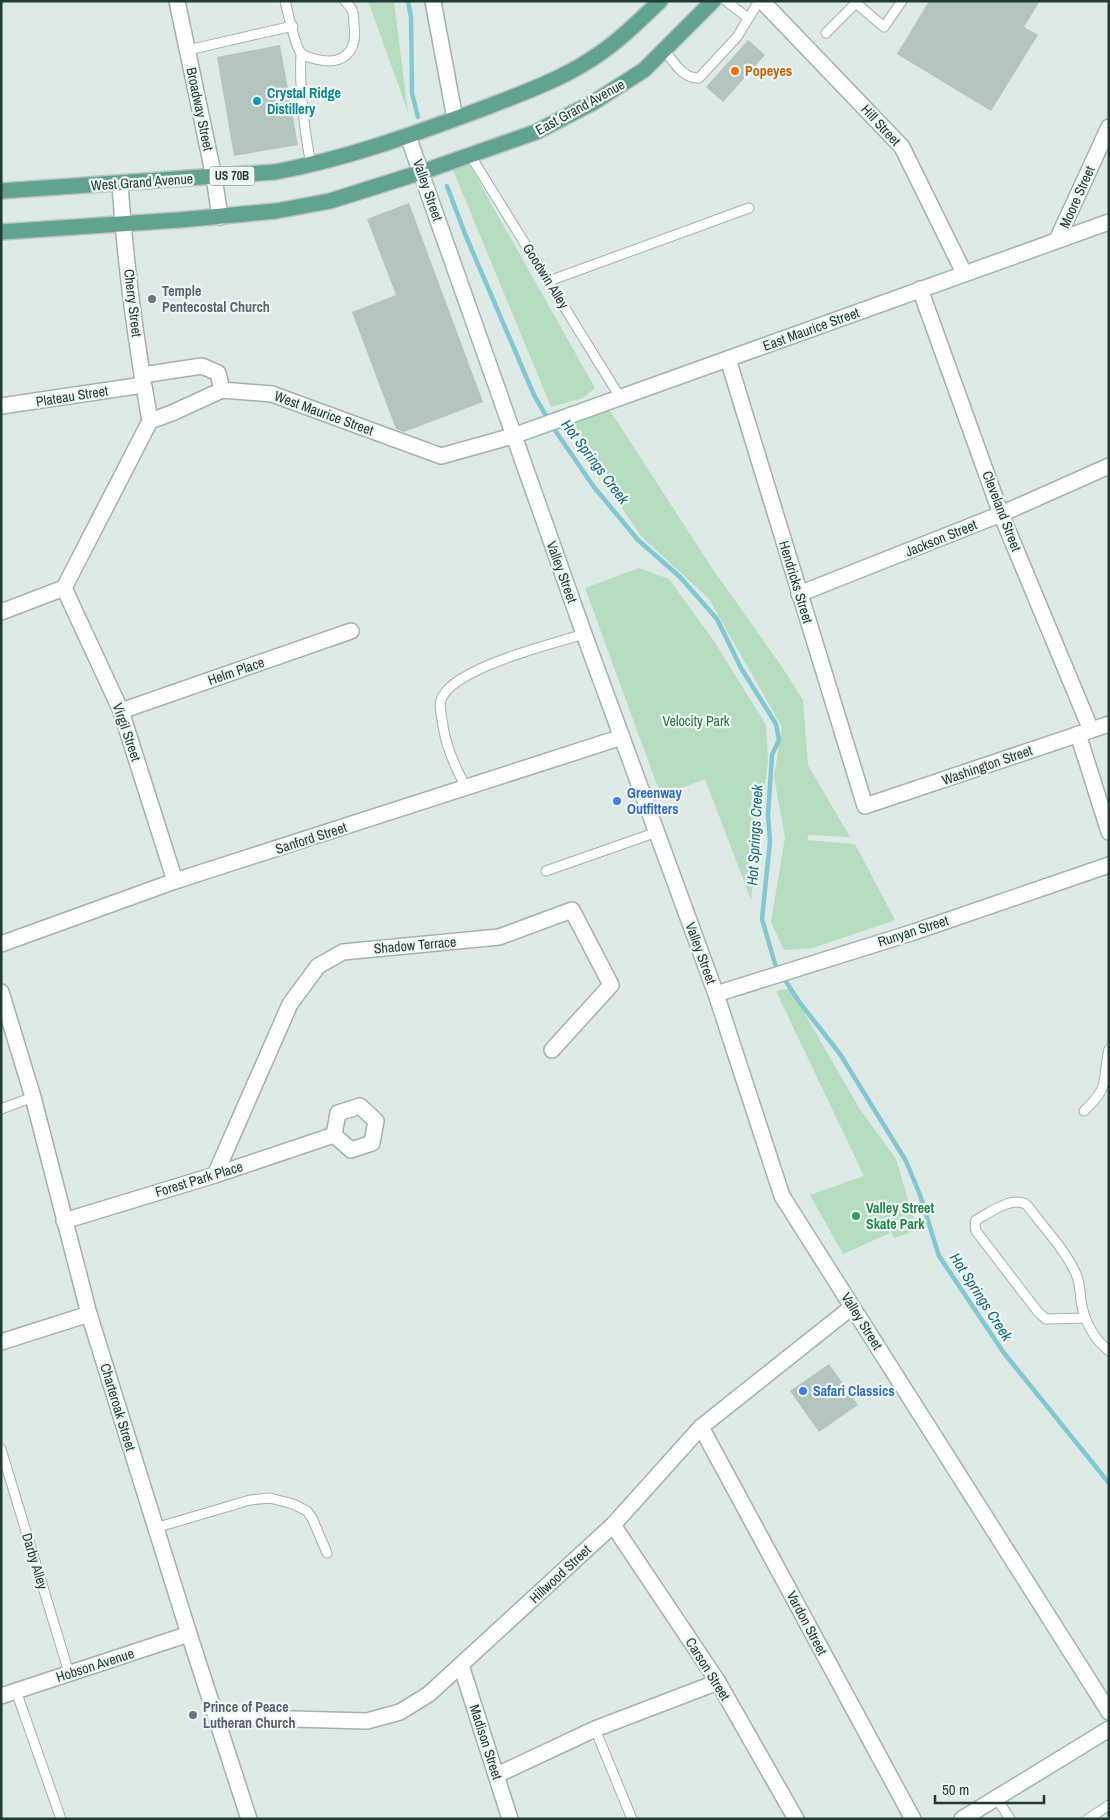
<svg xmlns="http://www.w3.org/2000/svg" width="1110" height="1820" font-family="'Archivo Narrow',sans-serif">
  <rect width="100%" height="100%" fill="#deeae5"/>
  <g fill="#b6ddc0">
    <polygon points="368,1 394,1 408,112"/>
    <polygon points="469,164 595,388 583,398 551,407 453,170"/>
    <polygon points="609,409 712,568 782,667 803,700 808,765 850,837 809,835 807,840 855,844 895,920 813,948 784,950 771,922 785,838 774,777 782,727 709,599 641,536 566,425"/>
    <polygon points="639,568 669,579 714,641 766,725 768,761 751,900 705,779 661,796 585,588"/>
    <polygon points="790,988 859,1108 896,1159 917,1230 894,1238 879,1208 890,1233 843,1254 810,1195 864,1176 776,991"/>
  </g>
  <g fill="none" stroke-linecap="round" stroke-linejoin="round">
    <g stroke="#83c7d2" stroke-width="4.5">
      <polyline points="408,1 411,17 412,93 418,117"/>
      <polyline points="447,186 465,234 534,395 548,419"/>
      <polyline points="552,426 594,487 638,540 680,577 717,619 741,668 776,724 779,740 772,755 768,815 770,841 762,919 775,964 779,970"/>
      <polyline points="783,977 800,1003 840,1054 906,1161 920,1195 939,1256 1004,1353 1109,1483"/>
    </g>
  </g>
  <g fill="#b3c5be">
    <polygon points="929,1 1040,1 1024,27 1038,35 991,111 897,54"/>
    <polygon points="748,40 765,55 723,102 706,87"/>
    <polygon points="280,45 298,145 234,156 217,57"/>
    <polygon points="409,203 483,402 404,432 396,429 352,312 396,295 367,219"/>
    <polygon points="829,1364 858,1405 819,1432 790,1391"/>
  </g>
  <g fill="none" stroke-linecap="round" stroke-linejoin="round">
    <defs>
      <g id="lane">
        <path d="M285,1C288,12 295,47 301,53C304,56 311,58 315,59C342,66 358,53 354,25C354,21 354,14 352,10C351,7 347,4 345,1"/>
        <polyline points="726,1 748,18"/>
        <polyline points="826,33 856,3 884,27 902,1"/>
        <polyline points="188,50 293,26"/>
        <path d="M665,51C674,62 683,79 699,78L737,37L759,1"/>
        <path d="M301,53C299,91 304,128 311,165"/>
        <polyline points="470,155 620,397"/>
        <polyline points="549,281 749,208"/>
        <path d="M466,788C454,764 445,745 442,719C441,714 439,706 441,700C451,668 553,644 584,634"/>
        <polyline points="546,871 657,832"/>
        <polyline points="1,1109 33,1097"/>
        <path d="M1084,1111C1110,1087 1102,1082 1109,1049"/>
        <path d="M1085,1318L1046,1319L1038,1312L976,1231L975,1225L976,1220C990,1213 1012,1195 1027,1205C1043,1227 1065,1249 1076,1274C1080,1283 1080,1292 1081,1301C1084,1320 1093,1338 1109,1351"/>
        <polyline points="1,1449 69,1673"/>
        <polyline points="155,1528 250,1500 270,1498 293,1504 307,1511 312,1518 327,1553"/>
        <polyline points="16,1691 61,1819"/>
        <polyline points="595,1729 632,1819"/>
        <polyline points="996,1797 1010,1819"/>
        <polyline points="1088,1819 1109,1805"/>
      </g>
      <g id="street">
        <polyline points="177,1 214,177 220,217"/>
        <polyline points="433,1 455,119"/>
        <polyline points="762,1 902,147 964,273"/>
        <path d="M120,184C125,263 136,343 150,421"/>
        <polyline points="1057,240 1109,127"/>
        <polyline points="920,289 1001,514 1091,730"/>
        <polyline points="728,359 865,806 1109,724"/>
        <polyline points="142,375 202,366 218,373 222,390"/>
        <polyline points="1,406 143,385"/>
        <polyline points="64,588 121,711 175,881"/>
        <polyline points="799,594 1001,514 1109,466"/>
        <polyline points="1,612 64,588 150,421 172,413 222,390 272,394 441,456 513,436"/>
        <polyline points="121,711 351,631"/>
        <polyline points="1078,734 1109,832"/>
        <polyline points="1,944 175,881 622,737"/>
        <polyline points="1,992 33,1097 89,1314 189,1634 249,1819"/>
        <polyline points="716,994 914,932 1109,865"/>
        <polygon points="360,1106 376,1121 372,1143 351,1150 334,1135 338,1113"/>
        <polyline points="215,1175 290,1004 318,966 343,952 499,937 572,910 611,985 552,1050"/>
        <polyline points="64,1221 215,1175 334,1135"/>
        <polyline points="1,1342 89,1314"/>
        <polyline points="701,1427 913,1819"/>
        <polyline points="613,1525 718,1682 796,1819"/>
        <polyline points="461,1665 510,1819"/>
        <polyline points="1,1696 189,1634"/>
        <polyline points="216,1717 367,1721 400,1712 429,1694 613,1525 701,1427 852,1307"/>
        <polyline points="497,1775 595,1729 718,1682"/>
      </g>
      <g id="secondary">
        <polyline points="408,136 584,634 716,994 782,1196 1109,1712"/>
        <polyline points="513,436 1109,222"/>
        <polyline points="962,1819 1109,1729"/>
      </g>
      <g id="primary">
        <path d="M1,191L275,172C345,159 412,135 479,110C515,96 558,81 590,60C616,44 638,22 660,1"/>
        <polyline points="1,232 179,220 276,211 330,201 422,172 536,132 594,102 644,70 713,1"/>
      </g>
    </defs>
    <use href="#lane" stroke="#a1b2ac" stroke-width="11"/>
    <use href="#street" stroke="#a1b2ac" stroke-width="18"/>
    <use href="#secondary" stroke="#9db7ad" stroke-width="18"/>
    <use href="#primary" stroke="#bcc4c2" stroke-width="18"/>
    <use href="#lane" stroke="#fff" stroke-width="9"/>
    <use href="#street" stroke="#fff" stroke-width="15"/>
    <use href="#secondary" stroke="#fff" stroke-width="15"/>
    <use href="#primary" stroke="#61a290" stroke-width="15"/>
  </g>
  <circle fill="#e8710a" stroke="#eef7f3" stroke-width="2" cx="735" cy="71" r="5"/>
  <circle fill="#0f9aa8" stroke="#eef7f3" stroke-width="2" cx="257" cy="101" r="5"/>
  <g fill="#6b7280" stroke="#eef7f3" stroke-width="2">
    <circle cx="152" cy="299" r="5"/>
    <circle cx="193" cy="1715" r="5"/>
  </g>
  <g fill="#3f7fe0" stroke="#eef7f3" stroke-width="2">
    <circle cx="617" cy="801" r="5"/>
    <circle cx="803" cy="1391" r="5"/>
  </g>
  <circle fill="#2e9e5b" stroke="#eef7f3" stroke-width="2" cx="856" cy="1216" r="5"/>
  <g text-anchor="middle" stroke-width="4.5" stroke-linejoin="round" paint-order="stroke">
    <rect fill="#eef7f3" stroke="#5d736d" stroke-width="1" x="209.5" y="166.5" width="45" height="19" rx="4"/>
    <g font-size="12" font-weight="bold" fill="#1f3b33">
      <text x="232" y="180">US 70B</text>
    </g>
    <g font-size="14" font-weight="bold" fill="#c56008" stroke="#eef7f3" text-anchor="start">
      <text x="745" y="76">Popeyes</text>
    </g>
    <g font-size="14" font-weight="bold" fill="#0d838f" stroke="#eef7f3" text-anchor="start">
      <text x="267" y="98">Crystal Ridge<tspan x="267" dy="16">Distillery</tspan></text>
    </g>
    <g font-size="14" fill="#1f3b33" stroke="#eef7f3">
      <text transform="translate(580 107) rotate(-29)" y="5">East Grand Avenue</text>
      <text transform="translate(200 109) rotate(78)" y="5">Broadway Street</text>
      <text transform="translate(881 125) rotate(47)" y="5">Hill Street</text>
      <text transform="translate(142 182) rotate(-4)" y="5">West Grand Avenue</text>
      <text transform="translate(428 190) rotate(71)" y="5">Valley Street</text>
      <text transform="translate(1077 197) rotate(-66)" y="5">Moore Street</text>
      <text transform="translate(546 276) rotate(58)" y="5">Goodwin Alley</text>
      <text transform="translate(133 303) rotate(83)" y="5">Cherry Street</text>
      <text transform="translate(811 329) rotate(-20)" y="5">East Maurice Street</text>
      <text transform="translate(72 396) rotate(-9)" y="5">Plateau Street</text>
      <text transform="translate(324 413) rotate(20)" y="5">West Maurice Street</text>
      <text transform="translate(1002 511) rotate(69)" y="5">Cleveland Street</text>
      <text transform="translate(941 538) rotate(-22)" y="5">Jackson Street</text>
      <text transform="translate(562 572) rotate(70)" y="5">Valley Street</text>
      <text transform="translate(796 582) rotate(73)" y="5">Hendricks Street</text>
      <text transform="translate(236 671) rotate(-19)" y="5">Helm Place</text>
      <text transform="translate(127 732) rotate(71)" y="5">Virgil Street</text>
      <text transform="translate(987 765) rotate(-19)" y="5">Washington Street</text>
      <text transform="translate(311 838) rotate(-18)" y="5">Sanford Street</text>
      <text transform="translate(913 931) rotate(-18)" y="5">Runyan Street</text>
      <text transform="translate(415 945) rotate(-5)" y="5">Shadow Terrace</text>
      <text transform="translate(701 953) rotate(70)" y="5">Valley Street</text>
      <text transform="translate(199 1179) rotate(-17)" y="5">Forest Park Place</text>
      <text transform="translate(862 1321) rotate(58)" y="5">Valley Street</text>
      <text transform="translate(118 1407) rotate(73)" y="5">Charteroak Street</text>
      <text transform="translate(35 1561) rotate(73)" y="5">Darby Alley</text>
      <text transform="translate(560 1574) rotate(-43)" y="5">Hillwood Street</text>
      <text transform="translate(807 1623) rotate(62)" y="5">Vardon Street</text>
      <text transform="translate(95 1665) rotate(-18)" y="5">Hobson Avenue</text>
      <text transform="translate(708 1669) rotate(58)" y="5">Carson Street</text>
      <text transform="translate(486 1742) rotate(72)" y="5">Madison Street</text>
    </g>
    <g font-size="14" font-weight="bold" fill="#5b616d" stroke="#eef7f3" text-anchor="start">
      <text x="162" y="296">Temple<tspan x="162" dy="16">Pentecostal Church</tspan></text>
      <text x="203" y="1712">Prince of Peace<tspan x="203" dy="16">Lutheran Church</tspan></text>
    </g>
    <g font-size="14" fill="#287344" stroke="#eef7f3">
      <text x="696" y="726">Velocity Park</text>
    </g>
    <g font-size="14" font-weight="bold" fill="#366cbe" stroke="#eef7f3" text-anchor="start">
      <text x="627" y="798">Greenway<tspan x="627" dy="16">Outfitters</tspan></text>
      <text x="813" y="1396">Safari Classics</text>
    </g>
    <g font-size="14" font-weight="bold" fill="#27864d" stroke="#eef7f3" text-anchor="start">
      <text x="866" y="1213">Valley Street<tspan x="866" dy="16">Skate Park</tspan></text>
    </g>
    <g font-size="15" font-style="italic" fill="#176978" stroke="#eef7f3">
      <text transform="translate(595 462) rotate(53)" y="5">Hot Springs Creek</text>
      <text transform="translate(755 835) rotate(-87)" y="5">Hot Springs Creek</text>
      <text transform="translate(981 1297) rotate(57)" y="5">Hot Springs Creek</text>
    </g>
  </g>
  <rect width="1110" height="1820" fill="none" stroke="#1f3b33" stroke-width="5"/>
  <path d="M935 1795v8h109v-8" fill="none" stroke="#1f3b33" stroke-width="2.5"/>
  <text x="942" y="1795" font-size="15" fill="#1f3b33" stroke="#eef7f3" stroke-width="4" paint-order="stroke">50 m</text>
</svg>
